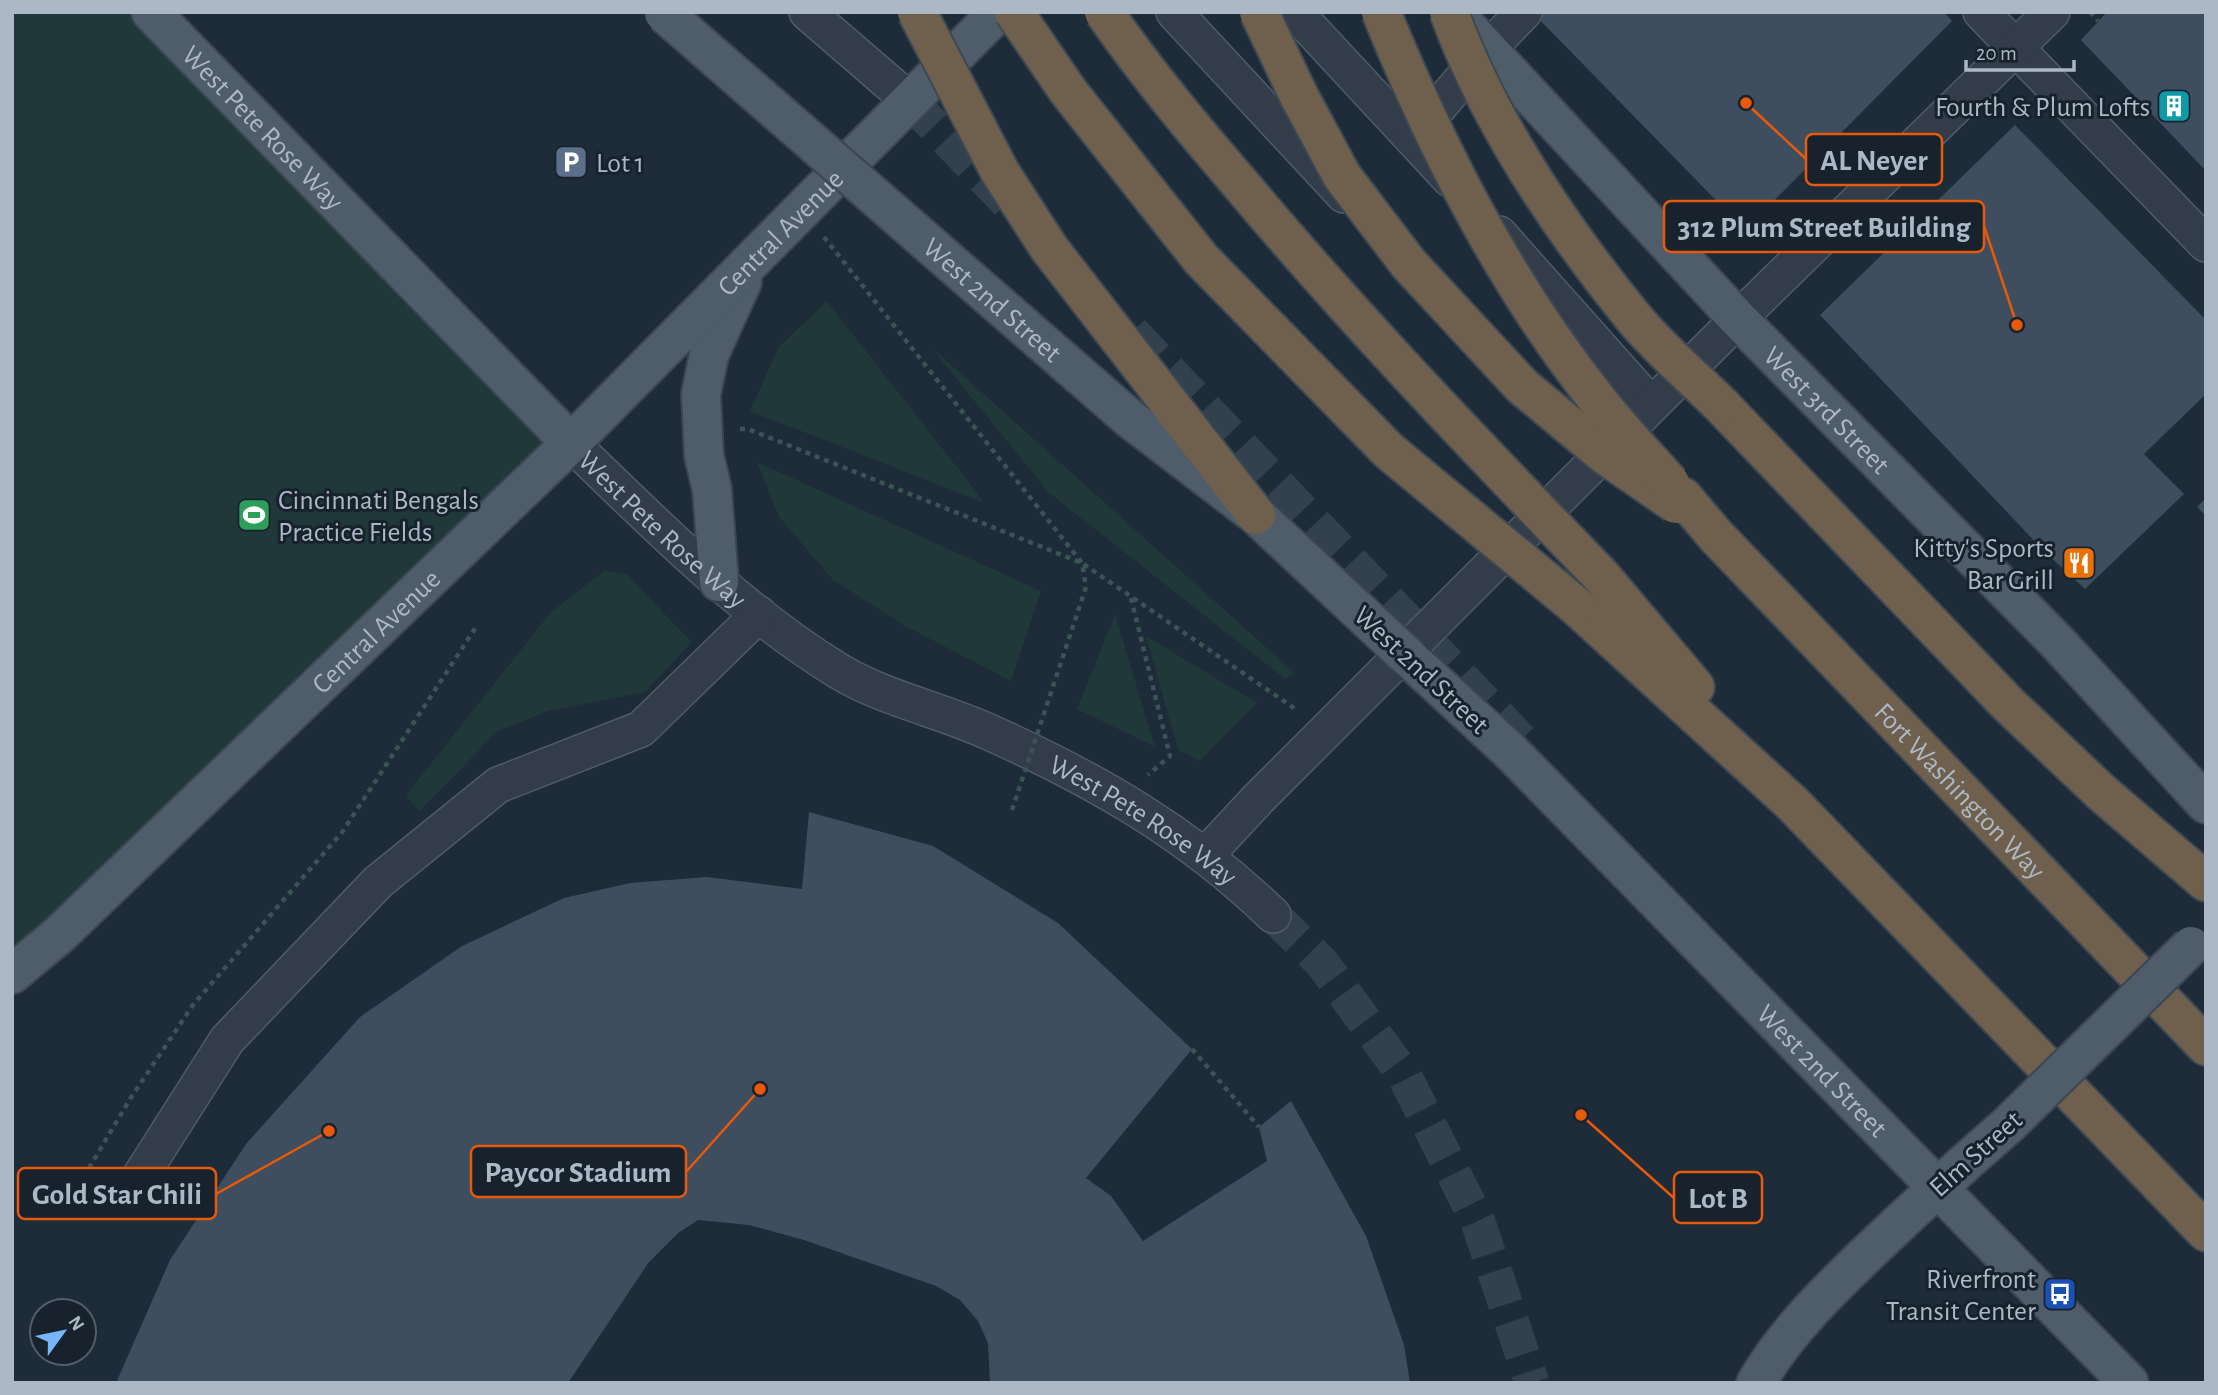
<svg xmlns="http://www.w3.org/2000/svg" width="2218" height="1395" font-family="'Alegreya Sans',sans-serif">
  <rect width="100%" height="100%" fill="#1e2b38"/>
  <g fill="#203839">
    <polygon points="12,12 151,12 571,443 12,974"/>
    <polygon points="827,301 985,503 750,411 778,348"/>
    <polygon points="929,345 1295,673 1285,679 1048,492"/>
    <polygon points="757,462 1041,591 1011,681 905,626 833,580 779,517"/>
    <polygon points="604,571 626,574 692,642 645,692 548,711 498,731 419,812 406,795 550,613"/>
    <polygon points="1115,614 1155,747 1077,709"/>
    <polygon points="1146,636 1257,703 1200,761 1178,750"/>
  </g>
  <g fill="#3f4e5e">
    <polygon points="1532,12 1944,12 1952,21 1745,230"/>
    <polygon points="2107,12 2206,12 2206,171 2081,40"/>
    <polygon points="2015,125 2206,320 2206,394 2144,454 2184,494 2085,589 2043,550 1820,315"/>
    <polygon points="2206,498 2206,516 2197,507"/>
    <polygon points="809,812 933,846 1058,923 1192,1049 1086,1178 1111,1196 1143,1241 1267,1161 1259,1127 1291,1101 1366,1236 1404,1345 1410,1383 990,1383 988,1343 978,1321 960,1300 936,1286 804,1240 749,1225 698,1220 678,1233 649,1262 568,1383 116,1383 170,1260 246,1144 360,1017 462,946 564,898 630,883 707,877 802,889"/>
  </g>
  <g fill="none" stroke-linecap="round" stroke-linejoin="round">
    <g stroke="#33404d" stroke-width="35" stroke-dasharray="35 18" stroke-linecap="butt">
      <polyline points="910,101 1011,206"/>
      <polyline points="1132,332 1521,740"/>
      <polyline points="1273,915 1322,963 1404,1075 1478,1222 1532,1383"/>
    </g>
    <defs>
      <g id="minor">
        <polyline points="807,12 910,101"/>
        <polyline points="1174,12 1344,195"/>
        <polyline points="1295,12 1450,179"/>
        <polyline points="1981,12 2206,244"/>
        <polyline points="1413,137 1487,50 1524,12"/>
        <polyline points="1499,234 1644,397 1596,445"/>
        <path id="s1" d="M571,443C654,523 738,609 837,670C884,699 939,709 989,732C1096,780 1188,833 1273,915"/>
        <polyline points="1205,856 1258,799 1738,319 2052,12"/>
        <polyline points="138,1180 227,1040 378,882 498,785 641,729 759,614"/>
      </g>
      <g id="major">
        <path id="s2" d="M151,12L571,443"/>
        <path id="s3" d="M1453,12L1738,319L2057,642L2206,804"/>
        <polyline points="719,582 712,489 704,456 701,394 709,355 742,282"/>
        <path id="s4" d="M1409,658L1511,752L2129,1383"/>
        <path id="s5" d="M12,974L60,934L571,443L998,12"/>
        <path d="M1756,1383C1786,1331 1831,1288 1874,1247C1918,1205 1962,1165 2008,1125"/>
      </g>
      <g id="highway">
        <polyline points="1723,407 2008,704 2101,792 2206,882"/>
        <path id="s6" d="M1683,497L1716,536L2206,1046"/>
        <polyline points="1603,578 1695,687"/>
        <polyline points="1575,605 1793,804 2206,1232"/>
      </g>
    </defs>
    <use href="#minor" stroke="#4f5b67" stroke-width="38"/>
    <use href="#major" stroke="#3b4652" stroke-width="42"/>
    <use href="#highway" stroke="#3c4853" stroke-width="42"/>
    <g stroke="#3b5454" stroke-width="4.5" stroke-dasharray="5 5" stroke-linecap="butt">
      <polyline points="2090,12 2098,21"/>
      <polyline points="824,237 1082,563 1086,587"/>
      <polyline points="740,429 748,429 1082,563 1297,710"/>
      <polyline points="1131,598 1170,756 1148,775"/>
      <polyline points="1192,1049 1259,1127"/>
      <polyline points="89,1168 130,1099 193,1005 343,831 476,627"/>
    </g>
    <use href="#minor" stroke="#323d49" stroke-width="35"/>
    <use href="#major" stroke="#4f5c69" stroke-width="38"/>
    <use href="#highway" stroke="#6f604e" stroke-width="38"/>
    <defs>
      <g id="major-bridge">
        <path id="s7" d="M664,13L1129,418L1256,515L1409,658"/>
        <polyline points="2008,1125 2191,946"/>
      </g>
      <g id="highway-bridge">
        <polyline points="917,12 1000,172 1049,248 1256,515"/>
        <polyline points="1014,12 1068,91 1201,259 1389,451 1575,605"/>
        <path d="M1104,12C1147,74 1194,130 1243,187C1357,323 1480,450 1603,578"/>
        <polyline points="1259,12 1299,96 1342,176 1408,263 1522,386 1605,455 1676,504"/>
        <path d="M1381,12C1437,149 1504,282 1596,398C1619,428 1645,455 1670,483"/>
        <path d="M1449,12C1489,123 1559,226 1633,317C1659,349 1693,377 1723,407"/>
      </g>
    </defs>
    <use href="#major-bridge" stroke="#3b4652" stroke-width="42" stroke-linecap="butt"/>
    <use href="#highway-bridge" stroke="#3c4853" stroke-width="42" stroke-linecap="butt"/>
    <polyline stroke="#3b5454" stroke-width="4.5" stroke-dasharray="5 5" stroke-linecap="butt" points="1012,810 1086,587"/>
    <use href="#major-bridge" stroke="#4f5c69" stroke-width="38"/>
    <use href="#highway-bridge" stroke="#6f604e" stroke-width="38"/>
  </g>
  <defs>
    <symbol id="building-square" viewBox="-11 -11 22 22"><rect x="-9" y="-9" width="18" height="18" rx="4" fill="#0f9aa8" stroke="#18222d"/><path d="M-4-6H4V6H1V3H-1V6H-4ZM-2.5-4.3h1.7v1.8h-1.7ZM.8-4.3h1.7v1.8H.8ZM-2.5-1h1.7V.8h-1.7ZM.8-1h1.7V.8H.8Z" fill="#fff"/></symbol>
    <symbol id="parking-square" viewBox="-11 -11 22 22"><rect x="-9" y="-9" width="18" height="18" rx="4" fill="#5c6f8a" stroke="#18222d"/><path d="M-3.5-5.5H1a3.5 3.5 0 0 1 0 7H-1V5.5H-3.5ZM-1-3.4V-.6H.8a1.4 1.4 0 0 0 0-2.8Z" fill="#fff"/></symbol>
    <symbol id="stadium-square" viewBox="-11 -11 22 22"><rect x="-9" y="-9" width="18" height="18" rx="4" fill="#2e9e5b" stroke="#18222d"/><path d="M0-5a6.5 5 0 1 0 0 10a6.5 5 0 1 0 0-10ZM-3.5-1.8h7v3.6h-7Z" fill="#fff"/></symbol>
    <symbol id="restaurant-square" viewBox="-11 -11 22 22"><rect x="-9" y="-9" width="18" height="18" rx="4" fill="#e8710a" stroke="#18222d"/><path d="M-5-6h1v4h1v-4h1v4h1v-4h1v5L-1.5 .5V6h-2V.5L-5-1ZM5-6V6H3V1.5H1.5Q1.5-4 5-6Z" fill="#fff"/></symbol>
    <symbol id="bus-square" viewBox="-11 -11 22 22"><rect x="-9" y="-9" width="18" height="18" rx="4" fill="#1a4fb4" stroke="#18222d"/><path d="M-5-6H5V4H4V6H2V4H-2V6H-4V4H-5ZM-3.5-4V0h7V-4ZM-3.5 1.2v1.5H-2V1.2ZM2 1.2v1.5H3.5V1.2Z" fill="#fff"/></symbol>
  </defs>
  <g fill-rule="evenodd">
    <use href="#building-square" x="2155" y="87" width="38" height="38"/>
    <use href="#parking-square" x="552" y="143" width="38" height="38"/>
    <use href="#stadium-square" x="235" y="496" width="38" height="38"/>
    <use href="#restaurant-square" x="2060" y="544" width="38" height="38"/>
    <use href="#bus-square" x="2041" y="1275" width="38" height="38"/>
  </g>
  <g text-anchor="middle" stroke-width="6" stroke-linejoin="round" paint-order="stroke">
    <g font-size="28" fill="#acb8c6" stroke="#18222d" text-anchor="end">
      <text x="2150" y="116">Fourth &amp; Plum Lofts</text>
      <text x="596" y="172" text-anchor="start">Lot 1</text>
      <text x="278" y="509" text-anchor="start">Cincinnati Bengals<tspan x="278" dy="32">Practice Fields</tspan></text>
      <text x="2054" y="557">Kitty's Sports<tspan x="2054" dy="32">Bar Grill</tspan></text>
      <text x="2036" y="1288">Riverfront<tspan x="2036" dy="32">Transit Center</tspan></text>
    </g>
    <g font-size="28" fill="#acb8c6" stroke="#18222d">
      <text dy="10" stroke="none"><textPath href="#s2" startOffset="161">West Pete Rose Way</textPath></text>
      <text dy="10" stroke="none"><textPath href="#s5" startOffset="1068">Central Avenue</textPath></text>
      <text dy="10" stroke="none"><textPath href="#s7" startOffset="436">West 2nd Street</textPath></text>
      <text dy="10" stroke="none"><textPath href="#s3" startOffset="546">West 3rd Street</textPath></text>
      <text dy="10" stroke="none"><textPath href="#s1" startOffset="126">West Pete Rose Way</textPath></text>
      <text dy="10" stroke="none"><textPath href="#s5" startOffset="500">Central Avenue</textPath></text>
      <text transform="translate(1422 669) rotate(43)" y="10">West 2nd Street</text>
      <text dy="10" stroke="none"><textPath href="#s6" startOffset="404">Fort Washington Way</textPath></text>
      <text dy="10" stroke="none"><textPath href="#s1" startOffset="693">West Pete Rose Way</textPath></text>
      <text dy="10" stroke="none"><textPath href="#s4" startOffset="584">West 2nd Street</textPath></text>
      <text transform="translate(1975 1153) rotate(-42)" y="10">Elm Street</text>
    </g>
  </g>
  <path fill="none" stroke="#e8590c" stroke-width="2.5" d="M1746 103L1806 159M2017 325L1984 226M760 1089L686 1172M329 1131L216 1194M1581 1115L1674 1198"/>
  <g fill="#e8590c" stroke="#18222d" stroke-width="2.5">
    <circle cx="1746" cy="103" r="7"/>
    <circle cx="2017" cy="325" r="7"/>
    <circle cx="760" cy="1089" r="7"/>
    <circle cx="329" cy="1131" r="7"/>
    <circle cx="1581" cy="1115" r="7"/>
  </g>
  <g fill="#18222d" stroke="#e8590c" stroke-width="2.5">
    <rect x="1806" y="134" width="136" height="51" rx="7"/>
    <rect x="1664" y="201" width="320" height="51" rx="7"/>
    <rect x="471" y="1146" width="215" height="51" rx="7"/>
    <rect x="18" y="1168" width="198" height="51" rx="7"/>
    <rect x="1674" y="1172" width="88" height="51" rx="7"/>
  </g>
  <g font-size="30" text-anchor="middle" font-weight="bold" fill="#acb8c6">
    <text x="1874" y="170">AL Neyer</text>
    <text x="1824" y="237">312 Plum Street Building</text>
    <text x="578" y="1182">Paycor Stadium</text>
    <text x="117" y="1204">Gold Star Chili</text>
    <text x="1718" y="1208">Lot B</text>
  </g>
  <rect width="2218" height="1395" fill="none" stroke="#acb8c6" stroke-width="28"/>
  <g transform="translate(63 1332) rotate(57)"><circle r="33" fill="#18222d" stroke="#535e6a" stroke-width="2"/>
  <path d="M0-5L12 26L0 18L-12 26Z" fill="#78b5ff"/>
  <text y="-10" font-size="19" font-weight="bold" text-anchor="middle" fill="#acb8c6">N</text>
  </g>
  <path d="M1966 60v10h108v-10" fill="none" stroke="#acb8c6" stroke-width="3.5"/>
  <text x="1976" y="60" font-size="21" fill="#acb8c6" stroke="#18222d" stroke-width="5" paint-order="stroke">20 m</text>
</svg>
